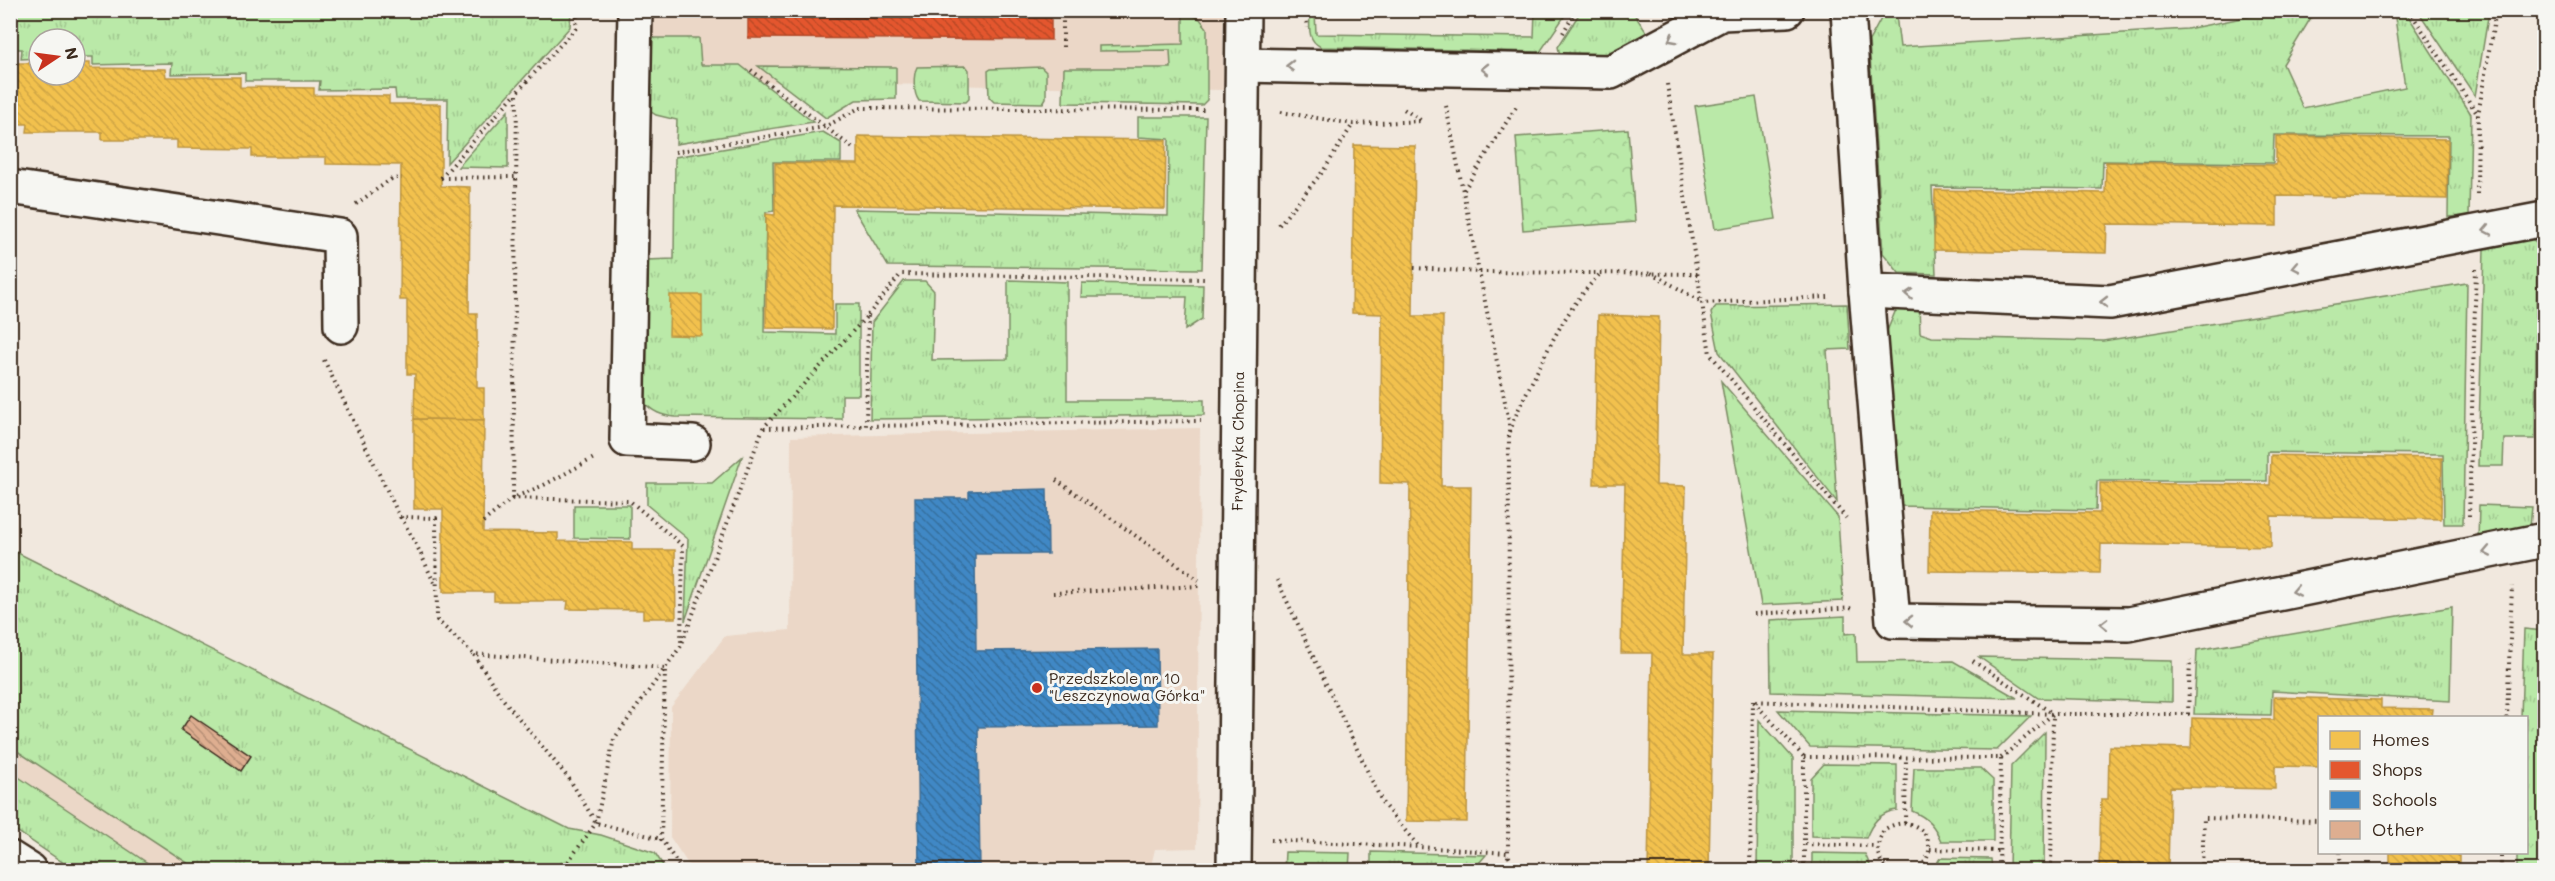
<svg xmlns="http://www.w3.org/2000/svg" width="2555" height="881" font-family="Mali,sans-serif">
  <defs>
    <pattern id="grass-tufts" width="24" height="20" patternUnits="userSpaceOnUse" patternTransform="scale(1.5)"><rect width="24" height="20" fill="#bae9a8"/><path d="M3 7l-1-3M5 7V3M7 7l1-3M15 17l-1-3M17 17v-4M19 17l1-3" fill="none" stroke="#a1c890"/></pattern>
    <pattern id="forest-crowns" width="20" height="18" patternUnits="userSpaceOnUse" patternTransform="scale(1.5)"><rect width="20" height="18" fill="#bae9a8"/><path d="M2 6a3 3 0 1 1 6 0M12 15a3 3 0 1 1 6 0" fill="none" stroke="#a1c890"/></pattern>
    <pattern id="homes-back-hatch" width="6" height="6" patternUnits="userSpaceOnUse" patternTransform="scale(1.5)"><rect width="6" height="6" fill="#f2c14e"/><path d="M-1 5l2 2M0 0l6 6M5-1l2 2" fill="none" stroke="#d0a644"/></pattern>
    <pattern id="shops-back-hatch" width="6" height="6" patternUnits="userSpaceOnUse" patternTransform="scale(1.5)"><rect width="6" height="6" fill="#e4572e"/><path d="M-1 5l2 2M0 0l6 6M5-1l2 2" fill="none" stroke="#ba4827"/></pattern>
    <pattern id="schools-back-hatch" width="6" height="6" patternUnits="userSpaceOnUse" patternTransform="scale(1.5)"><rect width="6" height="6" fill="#3f88c5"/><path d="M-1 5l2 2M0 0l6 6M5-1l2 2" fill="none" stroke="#366f9f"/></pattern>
    <pattern id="building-back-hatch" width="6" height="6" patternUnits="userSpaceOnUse" patternTransform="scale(1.5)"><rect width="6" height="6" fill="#deae90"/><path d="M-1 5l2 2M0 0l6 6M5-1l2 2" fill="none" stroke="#b58e75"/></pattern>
  </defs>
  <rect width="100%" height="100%" fill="#f1e8de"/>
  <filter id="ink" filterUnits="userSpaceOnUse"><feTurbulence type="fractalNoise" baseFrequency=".0167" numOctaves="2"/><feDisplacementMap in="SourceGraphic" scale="12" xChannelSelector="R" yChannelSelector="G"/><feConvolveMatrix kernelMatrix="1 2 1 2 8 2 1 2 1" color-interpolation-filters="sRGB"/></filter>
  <g filter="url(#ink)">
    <g fill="#ebd7c7">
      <polygon points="646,11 1223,11 1223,90 643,80"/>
      <polygon points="1200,428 1197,848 1155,849 1150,870 692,870 670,837 671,707 725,636 790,630 791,437"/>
      <polygon points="10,747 198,870 158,870 11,772"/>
    </g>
    <g fill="url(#grass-tufts)" stroke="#7a8a63" stroke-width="1.5">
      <polygon points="10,11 571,10 571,11 570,27 447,163 448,99 396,99 395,89 319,90 320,81 245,81 245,73 171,74 172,63 93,65 93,57 75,57 75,39 39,39 39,58 21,59 22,49 11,49"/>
      <path d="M1310,11H1315L1316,34L1534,37L1535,11H1568L1540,52L1321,47C1306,40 1310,25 1310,11Z"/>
      <polygon points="1581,11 1632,11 1647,33 1614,54 1560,55 1558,47"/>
      <polygon points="2277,11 2315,11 2283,64 2303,108 2405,87 2394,11 2405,11 2471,114 2469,216 2448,217 2449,136 2274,135 2273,163 2103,161 2102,189 1932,187 1936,274 1899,273 1883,253 1869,41 1882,17 1896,15 1900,47 2187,29"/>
      <polygon points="2418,11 2489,11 2475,96"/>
      <polygon points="1189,13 1200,19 1207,28 1207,100 1202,105 1063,103 1064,68 1171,68 1170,50 1099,51 1099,46 1183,44 1183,14"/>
      <polygon points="648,38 699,38 701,65 740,65 813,122 676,144 677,120 656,115 647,109"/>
      <polygon points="758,66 896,67 896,99 856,100 826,118"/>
      <path d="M966,66L969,70V99L966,102L919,101C913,93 913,75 917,67Z"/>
      <polygon points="1041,67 1046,72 1046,98 1043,103 994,102 989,97 988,71 991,69"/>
      <polygon points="508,111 508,168 458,167"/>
      <polygon points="1138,117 1206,117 1202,269 888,266 854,209 1168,216 1169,139 1138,137"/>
      <path d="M823,132L841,143V162H773L774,211L766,212L764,332L835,334V304H859V395H842V419L676,417C662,416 652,412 643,401L646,260L674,259L675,157Z"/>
      <polygon points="2532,239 2537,243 2537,247 2535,439 2504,439 2503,466 2478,466 2484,249"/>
      <polygon points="1008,280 1067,282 1067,400 1204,400 1204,415 870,419 872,322 904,281 925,281 934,291 932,360 1008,359"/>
      <polygon points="1082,283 1203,285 1202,319 1185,330 1187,297 1081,297"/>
      <polygon points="2467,283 2463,524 2444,524 2443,454 2267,452 2267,481 2097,481 2096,510 1899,506 1887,331 1898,305 1919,304 1920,333 1932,337 2103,341"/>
      <polygon points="1847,304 1850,349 1827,350 1837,502 1719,352 1711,313 1716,306"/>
      <polygon points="1721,381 1838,517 1843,601 1761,605"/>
      <polygon points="742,457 685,621 688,539 647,505 647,483 712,483"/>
      <polygon points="574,505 630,505 630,539 574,538"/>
      <polygon points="2479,505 2532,507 2530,526 2478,541"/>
      <polygon points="10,549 569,829 601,835 655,853 666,870 198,870 11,747"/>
      <polygon points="2452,607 2450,701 2272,691 2271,715 2194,714 2197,650"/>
      <polygon points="1845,616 1845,634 1856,633 1857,662 1953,661 2017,698 1771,692 1770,620"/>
      <polygon points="2524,629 2544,631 2544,870 2517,870 2517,853 2526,852 2526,718 2521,717"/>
      <polygon points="1979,657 2172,661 2172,702 2038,698"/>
      <polygon points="1778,710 2031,716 1997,750 1810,747"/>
      <polygon points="1759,720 1793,758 1793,870 1757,870"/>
      <polygon points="2045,732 2044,870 2009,870 2011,766"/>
      <path d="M1824,764L1897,765V810C1880,812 1872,823 1866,838L1811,836V778Z"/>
      <path d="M1914,768H1980L1993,780V841H1941C1934,825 1928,818 1912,811Z"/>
      <polygon points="11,772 158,870 74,870 11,827"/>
      <polygon points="1285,852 1350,853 1349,870 1284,870"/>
      <polygon points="1371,852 1486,855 1473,870 1371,870"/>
      <polygon points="1812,853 1865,854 1872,870 1812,870"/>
      <polygon points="1940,858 1991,859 1992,870 1933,870"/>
    </g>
    <polygon fill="url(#forest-crowns)" stroke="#7a8a63" stroke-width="1.5" points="1628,129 1635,222 1523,230 1516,137"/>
    <polygon fill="#bae9a8" stroke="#7a8a63" stroke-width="1.5" points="1756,97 1776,219 1715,229 1695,106"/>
    <g fill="url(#homes-back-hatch)" stroke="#bb9440" stroke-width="1.5">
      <polygon points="10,53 16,53 16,63 39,63 39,75 75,75 75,63 90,63 90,68 165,69 166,77 240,77 240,87 314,88 314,95 389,96 389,104 441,104 441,186 470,187 469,313 477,313 477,388 484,388 484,420 414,419 415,374 407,374 407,300 400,300 401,165 326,164 326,157 252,157 252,149 177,148 177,140 102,140 102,132 27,132 28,124 10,124"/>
      <polygon points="858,136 1166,140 1165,209 833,205 832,329 766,328 766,214 775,215 775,163 858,164"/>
      <polygon points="2276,136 2448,139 2447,199 2277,196 2277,226 2107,224 2106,253 1934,250 1935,190 2105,193 2106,162 2276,165"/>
      <polygon points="1354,145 1415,146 1413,316 1443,316 1441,486 1471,486 1467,822 1406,821 1410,484 1380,483 1382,314 1352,313"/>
      <polygon points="670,295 702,295 702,336 669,335"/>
      <polygon points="1598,315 1659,317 1656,485 1686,486 1683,654 1713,654 1709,870 1648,870 1652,653 1621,653 1625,484 1594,484"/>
      <polygon points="414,419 484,420 483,532 558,533 558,541 632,542 632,550 675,550 676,618 643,618 643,610 567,609 568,601 494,601 494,592 443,592 443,509 414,509"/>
      <polygon points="2271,455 2442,458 2441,519 2271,516 2271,547 2101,544 2100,573 1929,571 1930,510 2100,513 2100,483 2270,485"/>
      <polygon points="2274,697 2381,700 2381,708 2433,709 2432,718 2320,718 2320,767 2275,766 2275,789 2170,787 2168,870 2099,870 2101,799 2108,799 2109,746 2191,748 2192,718 2274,720"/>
      <rect x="2390" y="852" width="69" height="18"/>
    </g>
    <polygon fill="url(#shops-back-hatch)" stroke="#b14a29" stroke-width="1.5" points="748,10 1051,10 1051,40 748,38"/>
    <polygon fill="url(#schools-back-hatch)" stroke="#3e6c93" stroke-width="1.5" points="1047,489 1048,554 975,554 976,651 1157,649 1158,725 978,727 980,870 919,870 915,498 969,498 969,491"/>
    <polygon fill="url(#building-back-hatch)" stroke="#3b2a1e" stroke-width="1.5" points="191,715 251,756 241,771 181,730"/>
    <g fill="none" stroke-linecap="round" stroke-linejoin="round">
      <defs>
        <g id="minor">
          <polyline points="635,10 627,440 693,443"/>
          <polyline points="1848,10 1866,291 1893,621 2129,624 2544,540"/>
          <polyline points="1243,65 1611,72 1722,13 1787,10"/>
          <polyline points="10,187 340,236 341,326"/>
          <polyline points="1866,291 2110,302 2544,219"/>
          <polyline points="10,858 29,870"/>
          <path id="s1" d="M1234,870L1243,10"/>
        </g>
      </defs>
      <use href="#minor" stroke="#3b2a1e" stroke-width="38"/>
      <g stroke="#3b2a1e" stroke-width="4" stroke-dasharray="1.5 4.5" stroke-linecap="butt">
        <polyline points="577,10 576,28 517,92 513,498 630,501 683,546 681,643"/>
        <polyline points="1306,10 1307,28"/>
        <polyline points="2409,10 2478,115"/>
        <polyline points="1563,33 1576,10"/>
        <polyline points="1063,47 1063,10"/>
        <polyline points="751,70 854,149"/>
        <polyline points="1667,84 1702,303"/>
        <polyline points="1446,106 1509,422 1508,870"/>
        <polyline points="1281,112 1353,124 1422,121 1402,108"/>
        <polyline points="675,152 825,127 859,108 1204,110"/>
        <polyline points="441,178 516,93"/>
        <polyline points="441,178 516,177"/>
        <polyline points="1464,190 1516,107"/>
        <polyline points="2477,194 2478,115 2496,10"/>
        <polyline points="356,204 393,178 402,178"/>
        <polyline points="1279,225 1324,170 1353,124"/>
        <polyline points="1414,268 1479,272 1698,274"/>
        <polyline points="1651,273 1702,302"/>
        <polyline points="1828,297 1702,303 1710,354 1846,518"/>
        <polyline points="868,315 901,274 1204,279"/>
        <polyline points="324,360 400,517 436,518 437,620 473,654 665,668 614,739 596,823 568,862 565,870"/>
        <polyline points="764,428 866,426"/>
        <path d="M1510,432C1516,412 1526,394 1535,376C1553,338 1571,303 1601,273"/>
        <polyline points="1056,480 1199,580"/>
        <polyline points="2469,516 2476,269"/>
        <polyline points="401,517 420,552 435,585"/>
        <polyline points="483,522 513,498 544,485 594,458"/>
        <polyline points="1277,580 1383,804 1419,847 1507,853 1516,870"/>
        <polyline points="1053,593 1199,586"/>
        <polyline points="1754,614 1855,608"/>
        <polyline points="474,655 502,698 570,780 596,823 661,839"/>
        <polyline points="1973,661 2052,713"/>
        <polyline points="2507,718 2512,586"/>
        <polyline points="1804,757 2001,758 1999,870"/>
        <polyline points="2001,758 2053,714 2051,870"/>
        <polyline points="1905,823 1906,758"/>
        <polyline points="1271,840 1419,847"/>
        <polyline points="1805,844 1877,846"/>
        <polyline points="1930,849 2000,851"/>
        <polyline points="2340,852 2341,870"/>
        <polyline points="682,870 661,839 665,668 681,646 763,428 868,315 866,426 1201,421"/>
        <polyline points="1750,870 1753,701"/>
        <polyline points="1804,870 1804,757 1753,701 2053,714 2188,714 2190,660"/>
        <path d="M1889,870C1875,860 1875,844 1884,830C1916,808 1947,846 1917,870"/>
        <polyline points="2202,870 2204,818 2320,821"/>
        <polyline points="2501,870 2501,852"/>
      </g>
      <use href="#minor" stroke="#f6f6f2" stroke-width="33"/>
    </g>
    <defs><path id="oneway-chevron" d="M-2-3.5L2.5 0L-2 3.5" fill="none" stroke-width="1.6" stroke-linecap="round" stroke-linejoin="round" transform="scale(1.5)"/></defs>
    <g stroke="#989088">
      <use href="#oneway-chevron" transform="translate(1672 39) rotate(152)"/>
      <use href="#oneway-chevron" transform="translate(1290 66) rotate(-179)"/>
      <use href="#oneway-chevron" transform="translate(1485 69) rotate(-179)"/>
      <use href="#oneway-chevron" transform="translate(2487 230) rotate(169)"/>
      <use href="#oneway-chevron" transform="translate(2296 267) rotate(169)"/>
      <use href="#oneway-chevron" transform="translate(1909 294) rotate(-177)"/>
      <use href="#oneway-chevron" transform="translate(2104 302) rotate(180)"/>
      <use href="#oneway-chevron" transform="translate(2487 552) rotate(169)"/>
      <use href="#oneway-chevron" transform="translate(2296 591) rotate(169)"/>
      <use href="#oneway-chevron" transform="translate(1909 621) rotate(-179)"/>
      <use href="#oneway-chevron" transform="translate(2104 624) rotate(-179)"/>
    </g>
  </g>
  <circle fill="#c8321e" stroke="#f6f6f2" stroke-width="2" cx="1037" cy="688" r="6"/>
  <g text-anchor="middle" stroke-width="6" stroke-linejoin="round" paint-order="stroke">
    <g font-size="15" fill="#3b2a1e" stroke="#f6f6f2">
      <text dy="5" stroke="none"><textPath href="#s1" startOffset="429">Fryderyka Chopina</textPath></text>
    </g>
    <g font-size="15" fill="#3b2a1e" stroke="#f6f6f2" text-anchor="start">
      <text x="1049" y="684">Przedszkole nr 10<tspan x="1049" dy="17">"Leszczynowa Górka"</tspan></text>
    </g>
  </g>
  <rect width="2555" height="881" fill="none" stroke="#f6f6f2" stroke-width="36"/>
  <rect x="18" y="18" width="2519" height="845" fill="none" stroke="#3b2a1e" stroke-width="2" filter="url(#ink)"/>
  <rect x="2318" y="716" width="210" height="138" fill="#f6f6f2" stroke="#aba49d" stroke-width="1.5"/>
  <rect x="2330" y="731" width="30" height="18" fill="#f2c14e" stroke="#aba49d" stroke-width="1.5"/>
  <text x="2372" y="746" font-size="18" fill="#3b2a1e">Homes</text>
  <rect x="2330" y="761" width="30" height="18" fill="#e4572e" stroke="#aba49d" stroke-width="1.5"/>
  <text x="2372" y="776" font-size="18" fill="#3b2a1e">Shops</text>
  <rect x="2330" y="791" width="30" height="18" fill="#3f88c5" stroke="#aba49d" stroke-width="1.5"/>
  <text x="2372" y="806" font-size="18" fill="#3b2a1e">Schools</text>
  <rect x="2330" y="821" width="30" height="18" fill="#deae90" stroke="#aba49d" stroke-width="1.5"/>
  <text x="2372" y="836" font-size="18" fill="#3b2a1e">Other</text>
  <g transform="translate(57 57) rotate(77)"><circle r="28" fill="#f6f6f2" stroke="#aba49d" stroke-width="1.5"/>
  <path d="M0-4.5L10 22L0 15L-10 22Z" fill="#c8321e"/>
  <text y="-9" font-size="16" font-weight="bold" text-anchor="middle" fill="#3b2a1e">N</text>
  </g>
</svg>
